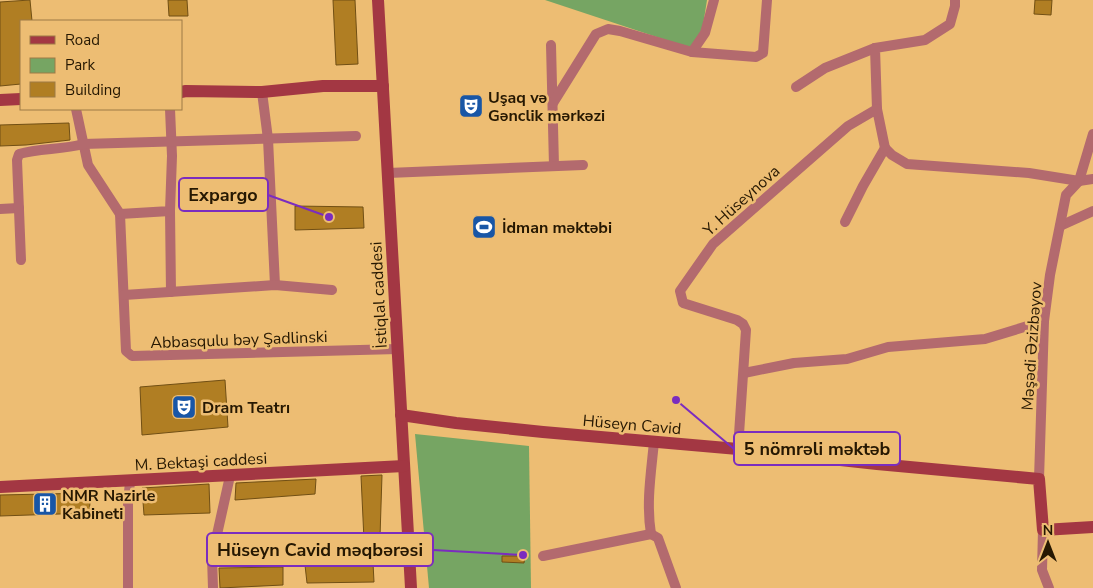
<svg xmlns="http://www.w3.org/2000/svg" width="1093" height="588" font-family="'Nunito Sans',sans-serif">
  <rect width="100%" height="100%" fill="#edbd73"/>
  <g fill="#76a563">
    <polygon points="545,0 707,0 699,51"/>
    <polygon points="415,434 529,446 531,588 429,588"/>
  </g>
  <g fill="#b07e23" stroke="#714f14">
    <polygon points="30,0 32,21 21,21 21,84 0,86 0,2"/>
    <polygon points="168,0 187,0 188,16 169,16"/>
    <polygon points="333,0 355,0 358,64 336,65"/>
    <polygon points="1035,0 1052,0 1051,15 1034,14"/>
    <polygon points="69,123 70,140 26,145 0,146 0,125"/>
    <polygon points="295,206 363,207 364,228 295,230"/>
    <polygon points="225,380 228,427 142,435 140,387"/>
    <polygon points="382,475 380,537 364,540 361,476"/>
    <polygon points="316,479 315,494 235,500 236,483"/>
    <polygon points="209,484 210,513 144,515 142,488"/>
    <polygon points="91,493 89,513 0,516 0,495"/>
    <polygon points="502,556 525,556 524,563 502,562"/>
    <polygon points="373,563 374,582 307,583 305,565"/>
    <polygon points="283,567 283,585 220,588 219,568"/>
  </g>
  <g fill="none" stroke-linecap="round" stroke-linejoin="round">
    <g stroke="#b36a6e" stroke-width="10">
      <polyline points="551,45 554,166"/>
      <polyline points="692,52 756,57 763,53 767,0"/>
      <polyline points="796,87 825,68 875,48"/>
      <polyline points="262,92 268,139 275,285"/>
      <polyline points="553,103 596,34 608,29 620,31 692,52 705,33 714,0"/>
      <polyline points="76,109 88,165 120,214 126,351 132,356 398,349"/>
      <polyline points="877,109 875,48 925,40 950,24 955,6 955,0"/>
      <polyline points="885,148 892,155 907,164 1029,173 1079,181 1093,179"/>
      <polyline points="388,173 583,165"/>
      <polyline points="0,209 19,208"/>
      <polyline points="170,211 171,292"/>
      <polyline points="120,214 170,211 172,156 170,109"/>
      <polyline points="845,222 863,186 885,148"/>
      <polyline points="1060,226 1093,211"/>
      <path d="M21,260L17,160L19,154C40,148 62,150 83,144L356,136"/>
      <polyline points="124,295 275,285 332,290"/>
      <polyline points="744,373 794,363 847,359 888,347 985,339 1044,321"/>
      <polyline points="738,449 746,330 743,324 737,320 683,303 680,291 713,244 848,126 877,109 885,148"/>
      <polyline points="1039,479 1044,321 1050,275 1066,195 1079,181 1093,134"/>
      <polyline points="1043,530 1042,570 1049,588"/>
      <path d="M651,534C646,503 651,473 654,442"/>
      <polyline points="651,534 658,538 676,588"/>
      <polyline points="543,556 651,534"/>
      <polyline points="128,588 128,502 130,482"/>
      <polyline points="213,588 212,557 230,476"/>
    </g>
    <g stroke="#a33743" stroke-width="12">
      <polyline points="378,0 411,588"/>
      <polyline points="181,92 186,91 262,92 323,86 383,86"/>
      <polyline points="0,100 21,99"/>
      <polyline points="401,415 456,423 543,432 738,449 877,464 1039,479 1043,530 1093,527"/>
      <polyline points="0,487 404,466"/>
    </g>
  </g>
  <defs>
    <symbol id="theatre-square" viewBox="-11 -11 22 22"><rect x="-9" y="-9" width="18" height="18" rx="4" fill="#1856a6" stroke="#edbd73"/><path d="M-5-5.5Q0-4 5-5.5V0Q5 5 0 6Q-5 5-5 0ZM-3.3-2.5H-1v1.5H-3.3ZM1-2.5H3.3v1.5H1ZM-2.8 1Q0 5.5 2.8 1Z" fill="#fff"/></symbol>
    <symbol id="stadium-square" viewBox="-11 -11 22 22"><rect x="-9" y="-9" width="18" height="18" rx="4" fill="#1856a6" stroke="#edbd73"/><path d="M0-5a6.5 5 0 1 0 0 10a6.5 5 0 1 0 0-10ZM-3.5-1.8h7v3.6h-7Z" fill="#fff"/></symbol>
    <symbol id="building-square" viewBox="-11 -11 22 22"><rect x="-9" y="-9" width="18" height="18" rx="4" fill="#1856a6" stroke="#edbd73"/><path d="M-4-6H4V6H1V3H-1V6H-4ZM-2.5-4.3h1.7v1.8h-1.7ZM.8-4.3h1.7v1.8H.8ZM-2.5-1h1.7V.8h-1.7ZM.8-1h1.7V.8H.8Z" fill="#fff"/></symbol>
  </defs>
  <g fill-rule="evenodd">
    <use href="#theatre-square" x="457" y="92" width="28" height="28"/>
    <use href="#stadium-square" x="470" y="213" width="28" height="28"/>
    <use href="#theatre-square" x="170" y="393" width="28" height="28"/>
    <use href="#building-square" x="31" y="490" width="28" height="28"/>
  </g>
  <g text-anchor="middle" stroke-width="5" stroke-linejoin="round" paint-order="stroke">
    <g font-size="16" font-weight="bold" fill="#261802" stroke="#edbd73" text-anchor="start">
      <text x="488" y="103">Uşaq və<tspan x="488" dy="18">Gənclik mərkəzi</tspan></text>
      <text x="502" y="233">İdman məktəbi</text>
      <text x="202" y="413">Dram Teatrı</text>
      <text x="62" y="501">NMR Nazirle<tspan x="62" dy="18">Kabineti</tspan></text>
    </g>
    <g font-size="16" fill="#261802" stroke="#edbd73">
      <text transform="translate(741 200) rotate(-42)" y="6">Y. Hüseynova</text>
      <text transform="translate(378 295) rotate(-93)" y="6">İstiqlal caddesi</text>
      <text transform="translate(239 339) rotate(-2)" y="6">Abbasqulu bəy Şadlinski</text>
      <text transform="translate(1031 346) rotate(-86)" y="6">Məşədi Əzizbəyov</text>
      <text transform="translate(632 424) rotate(5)" y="6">Hüseyn Cavid</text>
      <text transform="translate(201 461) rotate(-3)" y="6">M. Bektaşi caddesi</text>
    </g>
  </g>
  <path fill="none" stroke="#7b2cbf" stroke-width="2" d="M329 217L268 195M676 400L734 449M523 555L433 550"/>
  <g fill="#7b2cbf" stroke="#edbd73" stroke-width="2">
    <circle cx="329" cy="217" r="5"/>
    <circle cx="676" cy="400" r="5"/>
    <circle cx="523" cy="555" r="5"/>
  </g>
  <g fill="#edbd73" stroke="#7b2cbf" stroke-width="2">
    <rect x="179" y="178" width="89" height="33" rx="5"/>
    <rect x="734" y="432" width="166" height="33" rx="5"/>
    <rect x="207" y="533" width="226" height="33" rx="5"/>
  </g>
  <g font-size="18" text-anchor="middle" font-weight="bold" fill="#261802">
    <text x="223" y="201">Expargo</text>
    <text x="817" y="455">5 nömrəli məktəb</text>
    <text x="320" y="556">Hüseyn Cavid məqbərəsi</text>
  </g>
  <rect x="20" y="20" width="162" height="90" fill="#edbd73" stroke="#9d7b46"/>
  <rect x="30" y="36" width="25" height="8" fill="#a33743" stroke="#9d7b46"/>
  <text x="65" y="45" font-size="15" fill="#261802">Road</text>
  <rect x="30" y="58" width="25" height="15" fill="#76a563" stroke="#9d7b46"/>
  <text x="65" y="70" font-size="15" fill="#261802">Park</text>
  <rect x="30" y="82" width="25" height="15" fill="#b07e23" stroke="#9d7b46"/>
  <text x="65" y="95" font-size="15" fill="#261802">Building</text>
  <g transform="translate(1048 543)" stroke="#edbd73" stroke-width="4" paint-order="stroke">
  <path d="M0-4L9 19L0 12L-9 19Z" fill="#261802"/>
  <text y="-8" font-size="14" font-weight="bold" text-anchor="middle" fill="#261802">N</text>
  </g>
</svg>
